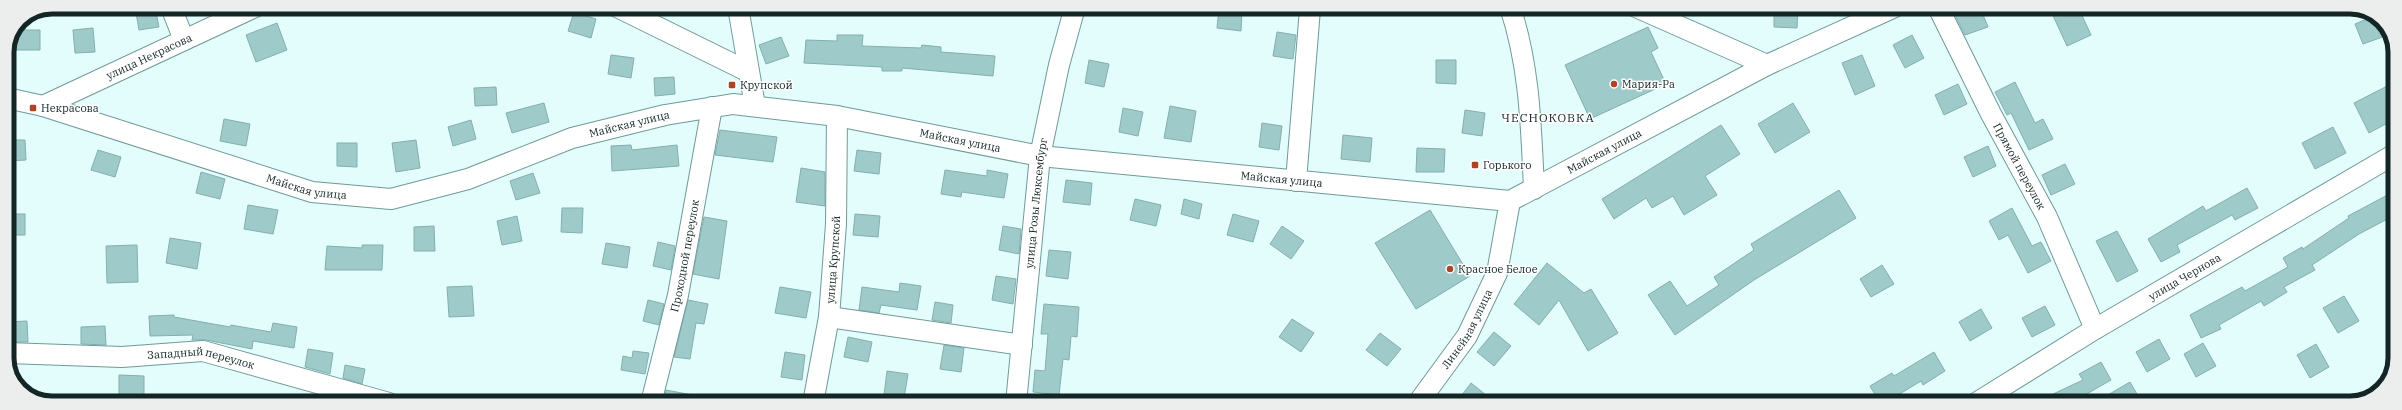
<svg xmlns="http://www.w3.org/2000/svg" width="2402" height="410" font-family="'IBM Plex Serif',serif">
  <rect width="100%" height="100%" fill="#e2fdfc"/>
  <g fill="#9ecbca" stroke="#83afae">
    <polygon points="135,7 155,7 159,27 139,30"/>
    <polygon points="1774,7 1798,8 1797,28 1774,27"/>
    <polygon points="1976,7 1980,7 1988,27 1965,35 1955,15"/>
    <polygon points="2049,7 2078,7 2091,35 2067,46"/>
    <polygon points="1219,8 1242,11 1241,31 1217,28"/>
    <polygon points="574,12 596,19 591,38 568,31"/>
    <polygon points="2374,16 2382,20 2388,35 2363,44 2355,24"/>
    <polygon points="277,23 287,50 256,62 246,35"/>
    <polygon points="1648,27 1658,48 1651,52 1666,84 1590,119 1565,65"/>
    <polygon points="93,28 95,52 75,53 73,30"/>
    <polygon points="17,30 40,30 40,50 16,50"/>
    <polygon points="1277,32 1296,35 1293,59 1273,56"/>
    <polygon points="837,35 863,35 862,46 921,48 922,45 941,47 941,52 995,56 993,76 902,68 902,71 882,71 882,67 804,63 806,40 837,41"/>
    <polygon points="1912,35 1924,58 1905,68 1893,45"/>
    <polygon points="781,37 789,56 766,64 759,45"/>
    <polygon points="611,55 634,58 631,78 608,74"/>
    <polygon points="1862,55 1875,86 1855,95 1842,63"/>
    <polygon points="1089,60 1109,64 1104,87 1085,83"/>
    <polygon points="1436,60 1456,60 1456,84 1436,83"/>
    <polygon points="674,77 675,94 655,96 654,78"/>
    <polygon points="2015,82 2035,123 2043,119 2053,139 2029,150 2011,113 2007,115 1995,92"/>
    <polygon points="2395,82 2395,119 2369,133 2354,103"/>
    <polygon points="1958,84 1967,104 1944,115 1935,95"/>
    <polygon points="496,87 497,105 475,106 474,88"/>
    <polygon points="544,103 549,122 512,133 506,113"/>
    <polygon points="1793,103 1810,132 1775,153 1758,124"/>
    <polygon points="1170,106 1196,111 1191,142 1164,138"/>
    <polygon points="1123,108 1143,112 1138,136 1119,132"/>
    <polygon points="1465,110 1485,113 1482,136 1462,133"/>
    <polygon points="224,119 250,124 246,146 220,141"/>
    <polygon points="471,120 476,139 453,146 448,127"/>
    <polygon points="1262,123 1282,126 1279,150 1259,147"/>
    <polygon points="1721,125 1740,154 1705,176 1717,195 1684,215 1673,196 1652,208 1646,198 1614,219 1602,199"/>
    <polygon points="2333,127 2346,153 2315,169 2302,143"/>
    <polygon points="720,130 777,137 773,162 715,155"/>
    <polygon points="1343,135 1372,138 1370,162 1341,159"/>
    <polygon points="7,140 25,140 26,160 7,161"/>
    <polygon points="416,140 420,168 396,172 392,143"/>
    <polygon points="337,143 357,143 357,167 337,166"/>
    <polygon points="631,145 632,150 677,145 679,166 612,171 611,146"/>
    <polygon points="1988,146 1996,166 1973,177 1964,157"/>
    <polygon points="1417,148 1445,149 1444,172 1416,172"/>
    <polygon points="98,150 121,157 115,177 91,170"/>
    <polygon points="857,150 881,153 879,174 854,171"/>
    <polygon points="2065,164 2075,184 2051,195 2042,175"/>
    <polygon points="801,168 825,172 825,206 796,202"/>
    <polygon points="945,170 987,176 987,170 1008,174 1004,198 962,192 961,197 941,194"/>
    <polygon points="201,172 225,179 220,199 196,193"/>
    <polygon points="533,173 540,193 516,200 510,181"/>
    <polygon points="1066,180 1092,183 1090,205 1063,202"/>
    <polygon points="2247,188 2258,208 2235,220 2232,215 2177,245 2180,252 2161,262 2148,239 2203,206 2206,211"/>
    <polygon points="1839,190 1856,218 1754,280 1675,335 1648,295 1670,281 1687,306 1719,285 1714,277 1754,250 1751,244"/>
    <polygon points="2395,191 2395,215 2359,234 2312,265 2315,270 2284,287 2287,292 2264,306 2261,301 2219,325 2221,329 2201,338 2190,315 2242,287 2245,291 2288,267 2283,258 2302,247 2303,249 2349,218 2348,216"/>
    <polygon points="1135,199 1161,205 1156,226 1130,220"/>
    <polygon points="1184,199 1202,204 1199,219 1181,214"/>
    <polygon points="248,205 278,210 273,234 244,229"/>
    <polygon points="562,208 583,208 582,233 561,232"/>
    <polygon points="2012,208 2032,246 2041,242 2051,261 2028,273 2008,235 1999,240 1989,221"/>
    <polygon points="1430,210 1470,276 1416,309 1375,243"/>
    <rect x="7" y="214" width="18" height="21"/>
    <polygon points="855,214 880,216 878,237 853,235"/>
    <polygon points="1233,214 1259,221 1253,242 1227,235"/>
    <polygon points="517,216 522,241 502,245 497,221"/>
    <polygon points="704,217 727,221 719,279 693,274"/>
    <polygon points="434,226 435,251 414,251 414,227"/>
    <polygon points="1003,226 1021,229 1019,254 999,250"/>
    <polygon points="1282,226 1304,241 1291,259 1270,244"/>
    <polygon points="2117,231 2138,271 2117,282 2096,241"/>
    <polygon points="170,238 201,243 197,269 166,263"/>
    <polygon points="658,242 675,246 671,270 653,266"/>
    <polygon points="606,243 630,247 627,268 602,264"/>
    <polygon points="137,245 138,282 107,283 106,246"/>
    <polygon points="362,245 383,245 382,270 325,270 327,246 362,248"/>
    <polygon points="1049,250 1071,252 1068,279 1046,276"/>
    <polygon points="1547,263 1584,293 1591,289 1618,333 1588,351 1559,300 1539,325 1514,304"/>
    <polygon points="1882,265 1894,284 1871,297 1860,279"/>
    <polygon points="996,276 1016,279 1013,304 992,300"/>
    <polygon points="900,283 921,286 917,310 881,305 879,313 859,310 862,287 899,292"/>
    <polygon points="472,286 474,316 449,317 447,287"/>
    <polygon points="780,287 811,292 806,318 775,313"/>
    <polygon points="2344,296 2359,321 2338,333 2323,308"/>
    <polygon points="648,300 664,304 659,325 643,321"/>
    <polygon points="688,300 708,304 704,324 696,323 690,359 674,357"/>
    <polygon points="935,302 953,305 951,323 932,320"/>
    <polygon points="1044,304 1079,307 1077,337 1071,336 1069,360 1063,359 1059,395 1033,392 1035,370 1045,371 1048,334 1041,334"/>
    <polygon points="2045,306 2055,325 2032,337 2022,318"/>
    <polygon points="1981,309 1992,328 1970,341 1959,322"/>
    <polygon points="174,315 174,317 230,327 231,325 271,332 273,323 297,327 294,348 253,341 252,349 206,340 192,340 193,335 150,336 149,316"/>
    <polygon points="1292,319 1314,333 1301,352 1279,337"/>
    <polygon points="27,321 28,342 7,342 7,322"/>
    <polygon points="105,326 106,345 81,344 81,327"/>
    <polygon points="1494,332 1511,346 1494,366 1477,352"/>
    <polygon points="1380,333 1401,349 1387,366 1366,350"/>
    <polygon points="848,337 872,342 868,362 844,357"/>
    <polygon points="2159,339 2170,359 2147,372 2136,352"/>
    <polygon points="2203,343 2216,366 2196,377 2184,354"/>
    <polygon points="2316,344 2329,367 2310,378 2297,355"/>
    <polygon points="944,345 964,348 961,372 940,369"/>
    <polygon points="308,349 333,353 330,374 305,367"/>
    <polygon points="633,351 649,353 645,374 621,370 623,356 632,358"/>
    <polygon points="785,352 805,355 802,380 781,377"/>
    <polygon points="1934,352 1945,371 1923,385 1921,381 1885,403 1880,403 1870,386 1892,373 1894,376"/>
    <polygon points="2101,362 2111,380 2078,399 2080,403 2034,403 2083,380 2079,374"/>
    <polygon points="345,365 365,369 362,384 343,378"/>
    <polygon points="887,371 908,374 904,398 884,395"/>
    <polygon points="119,375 144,376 144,396 119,396"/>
    <polygon points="2130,382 2142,403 2094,403"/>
    <polygon points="1471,383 1496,403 1456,403"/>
    <polygon points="666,390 698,396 697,403 663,403"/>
  </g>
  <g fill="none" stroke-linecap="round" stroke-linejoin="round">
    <defs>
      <g id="minor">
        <polyline points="171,7 184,40"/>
        <polyline points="617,7 747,71"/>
        <polyline points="738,7 755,106"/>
        <path d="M1510,7C1530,67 1531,127 1534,189"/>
        <polyline points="1636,7 1767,65"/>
        <path id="s1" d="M1938,7L1991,114L2047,217L2095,329"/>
        <path id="s2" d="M7,98L43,106L312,192L391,199L468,179L572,138L665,115L733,104L837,116L1040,156L1510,201L1767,65L1895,7"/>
        <path id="s3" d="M43,106L255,7"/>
        <polyline points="1296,181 1310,9"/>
        <polyline points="829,317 1022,345"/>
        <path id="s4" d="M7,353L122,357L203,351L389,403"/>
        <path id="s5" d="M651,403L678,295L712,107"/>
        <path id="s6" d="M813,403L829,317L836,224L837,116"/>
        <path id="s7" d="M1016,403L1040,156L1059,65L1075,7"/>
        <path id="s8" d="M1418,403L1467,336L1497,273L1510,201"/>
        <path id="s9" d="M1976,403L2095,329L2395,154"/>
      </g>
    </defs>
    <use href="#minor" stroke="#6e9a99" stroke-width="22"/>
    <use href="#minor" stroke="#fff" stroke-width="20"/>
  </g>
  <g fill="#ad4524" stroke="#fff" stroke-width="1.5">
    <circle cx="1614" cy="84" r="4"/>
    <rect x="728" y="81" width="8" height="8" rx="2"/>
    <rect x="29" y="104" width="8" height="8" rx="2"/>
    <rect x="1471" y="161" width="8" height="8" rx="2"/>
    <circle cx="1450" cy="269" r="4"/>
  </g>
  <g text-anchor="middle" stroke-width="3" stroke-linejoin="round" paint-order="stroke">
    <g font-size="11" fill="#132525" stroke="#fff">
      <text dy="4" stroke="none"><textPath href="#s3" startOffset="117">улица Некрасова</textPath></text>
      <text dy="4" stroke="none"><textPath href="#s2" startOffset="649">Майская улица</textPath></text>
      <text dy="4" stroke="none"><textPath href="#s2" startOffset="985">Майская улица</textPath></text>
      <text dy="4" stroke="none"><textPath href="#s2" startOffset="1645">Майская улица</textPath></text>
      <text dy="4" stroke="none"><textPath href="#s1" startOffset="179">Прямой переулок</textPath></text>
      <text dy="4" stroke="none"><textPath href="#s2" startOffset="1309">Майская улица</textPath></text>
      <text dy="4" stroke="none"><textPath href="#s2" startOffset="313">Майская улица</textPath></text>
      <text dy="4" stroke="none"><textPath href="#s7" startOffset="201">улица Розы Люксембург</textPath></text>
      <text dy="4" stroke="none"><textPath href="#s5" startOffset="151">Проходной переулок</textPath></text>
      <text dy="4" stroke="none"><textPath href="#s6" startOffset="145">улица Крупской</textPath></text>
      <text dy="4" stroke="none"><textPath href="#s9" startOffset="244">улица Чернова</textPath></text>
      <text dy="4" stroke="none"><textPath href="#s8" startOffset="89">Линейная улица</textPath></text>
      <text dy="4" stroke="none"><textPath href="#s4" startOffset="195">Западный переулок</textPath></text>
    </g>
    <g font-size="11" fill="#132525" stroke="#fff" text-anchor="start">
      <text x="1622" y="88">Мария-Ра</text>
      <text x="740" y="89">Крупской</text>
      <text x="41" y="112">Некрасова</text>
      <text x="1483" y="169">Горького</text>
      <text x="1458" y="273">Красное Белое</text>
    </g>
    <g font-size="12" letter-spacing="1" fill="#132525" stroke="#fff">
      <text x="1548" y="122">ЧЕСНОКОВКА</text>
    </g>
  </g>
  <path d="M0 0H2402V410H0ZM52 14H2350A38 38 0 0 1 2388 52V358A38 38 0 0 1 2350 396H52A38 38 0 0 1 14 358V52A38 38 0 0 1 52 14Z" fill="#eceeee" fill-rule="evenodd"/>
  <path fill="none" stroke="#132525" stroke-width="5" d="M52 14H2350A38 38 0 0 1 2388 52V358A38 38 0 0 1 2350 396H52A38 38 0 0 1 14 358V52A38 38 0 0 1 52 14Z"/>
</svg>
